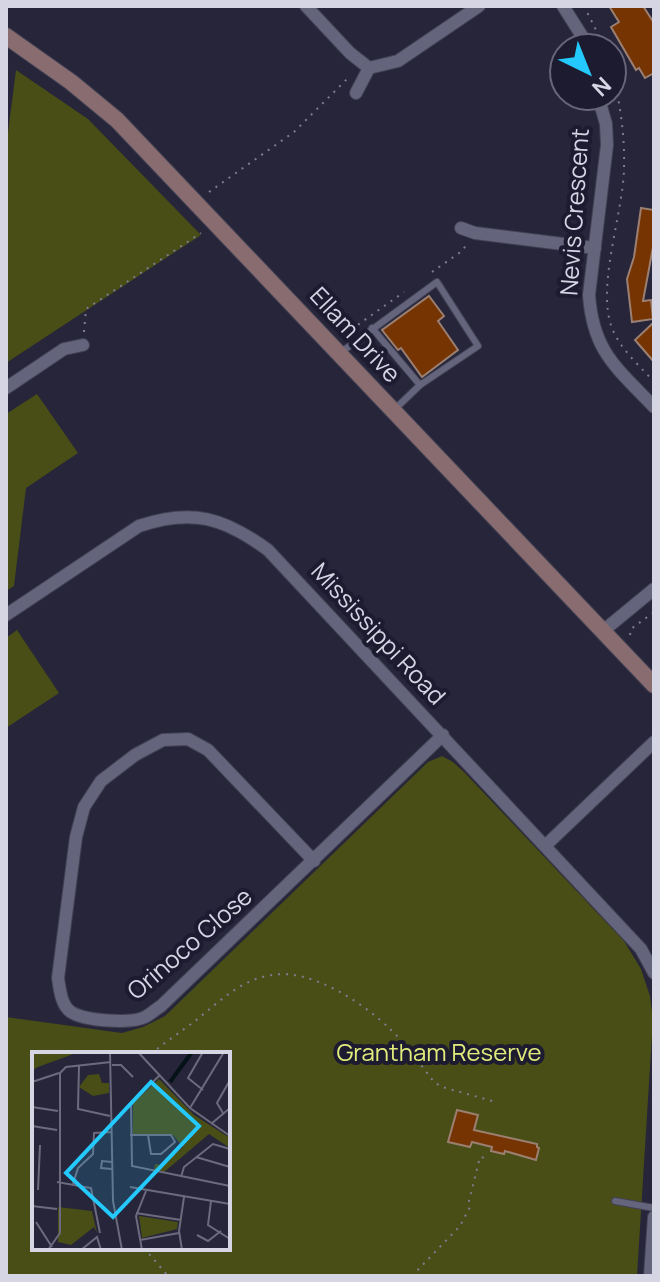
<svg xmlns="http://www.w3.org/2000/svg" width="660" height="1282" font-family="Manrope,sans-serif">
  <rect width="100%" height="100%" fill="#26253a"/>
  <g fill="#494d16" fill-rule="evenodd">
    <polygon points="16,70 88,119 201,235 6,363 6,148"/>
    <polygon points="37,394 78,453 26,488 14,586 6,591 6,414"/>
    <polygon points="17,630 59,693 6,728 6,638"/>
    <path d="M442,756L453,762L465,773L624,941L641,969L650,996L653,1019L637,1276H6V1017L122,1033L143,1027L165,1016L428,762ZM34,1054H228V1248H34Z"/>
  </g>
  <g fill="#763403" stroke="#9b8072" stroke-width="2">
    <polygon points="609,6 643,6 654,23 654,73 645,78 639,68 636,70 611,27 619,22"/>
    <polygon points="641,208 654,210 654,242 643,301 651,300 653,319 632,322 627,279 634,257"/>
    <polygon points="429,296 444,316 438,321 458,350 422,377 401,348 398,350 382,330"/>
    <polygon points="654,322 654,362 635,340"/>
    <polygon points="457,1110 478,1115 474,1130 537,1144 537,1147 539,1148 536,1160 505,1151 504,1154 491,1151 492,1147 472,1142 470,1147 448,1142"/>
  </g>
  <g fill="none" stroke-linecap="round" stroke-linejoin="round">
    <defs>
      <g id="lane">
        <polyline points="372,328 420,385"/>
        <polyline points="340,353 437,282 478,346 420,385 395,409"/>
        <polyline points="615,1201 654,1208"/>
      </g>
      <g id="street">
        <polyline points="306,6 350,53 369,68 398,61 479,6"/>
        <polyline points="563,6 582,36 585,48"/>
        <polyline points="356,93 369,68"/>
        <path d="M598,96L606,124L607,145L589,295C593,352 617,368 654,407"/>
        <polyline points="461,228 475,233 595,248"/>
        <polyline points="6,388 64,349 83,345"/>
        <path d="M6,615L139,526C193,508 224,518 268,550L641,949L654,973"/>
        <polyline points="603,631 654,589"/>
        <polyline points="545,846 654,742"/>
        <path d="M314,861L208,750L188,739L163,740L135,755L101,781L84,807L76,837L58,978C60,990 61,1005 71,1012C85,1021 131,1024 145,1017C151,1014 156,1009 161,1006L443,735"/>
        <polyline points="650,1276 654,1217"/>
      </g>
      <polyline id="secondary" points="6,36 71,82 117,120 654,685"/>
    </defs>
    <use href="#lane" stroke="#434254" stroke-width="8"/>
    <use href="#street" stroke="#434254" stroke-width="14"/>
    <use href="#secondary" stroke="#434254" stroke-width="18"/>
    <g stroke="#7e7d8f" stroke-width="2" stroke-dasharray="2 6" stroke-linecap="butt">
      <polyline points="584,6 605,48"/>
      <path d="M612,70C620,103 625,135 624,169C623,214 596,287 612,328C620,349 639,365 654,382"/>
      <polyline points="209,192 294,132 349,77"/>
      <polyline points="432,272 462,251 467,244"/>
      <polyline points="84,332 86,309 201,233"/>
      <polyline points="345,334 404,292"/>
      <polyline points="630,635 631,629 654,612"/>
      <path d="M151,1054C166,1041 184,1030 200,1017C222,999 243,979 272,975C311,968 365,1004 391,1030C407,1045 420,1064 434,1082L442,1087L496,1102"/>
      <polyline points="144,1248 168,1276"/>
      <polyline points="412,1276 460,1226 470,1207 469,1201 480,1157 486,1158"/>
    </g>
    <use href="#lane" stroke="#64647c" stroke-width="6"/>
    <use href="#street" stroke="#64647c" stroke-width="12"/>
    <use href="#secondary" stroke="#886c70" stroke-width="16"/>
  </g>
  <g text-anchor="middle" stroke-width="8" stroke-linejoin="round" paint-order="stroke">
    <g font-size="24" fill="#d6d5e4" stroke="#1d1b30">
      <text transform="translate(575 212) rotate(-86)" y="8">Nevis Crescent</text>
      <text transform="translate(355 335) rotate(47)" y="8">Ellam Drive</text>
      <text transform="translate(378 634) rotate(47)" y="8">Mississippi Road</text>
      <text transform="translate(190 944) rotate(-41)" y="8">Orinoco Close</text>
    </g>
    <g font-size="24" fill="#e2ec7b" stroke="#1d1b30">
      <text x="439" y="1061">Grantham Reserve</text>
    </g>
  </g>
  <g transform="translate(32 1052)">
    <rect width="198" height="198" fill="#26253a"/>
    <path d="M47,0L6,15L0,18V1ZM67,22L70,31H77V41L61,44L47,35L56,23ZM127,27L162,63L198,86V96L177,82L131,121L122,119L123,112L131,113L151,95L141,83L101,82V51ZM26,155L60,159L65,181L62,175L39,193L26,190ZM107,164L146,170L145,177L110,186Z" fill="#494d16"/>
    <path fill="none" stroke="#051217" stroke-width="4" d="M138,30L160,0"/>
    <path fill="none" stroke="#6c6b7e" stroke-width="2" d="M78,0L81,149L90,198M106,0L158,56L198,84M171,0L156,26L171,38M80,13H89L101,25M47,14L46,57L78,64M128,23L99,51L100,114L198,134M0,30L27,21M0,55L26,59M158,56L192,0M191,61L185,51L198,28M179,72L198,56M0,74L25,78M98,83H139L143,90L129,102H119L116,83M164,105L198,115M80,110L70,109L69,116L80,117M149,125L152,115L181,92L198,97M25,130L59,136L68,181M41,132L46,116L61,102L62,81L80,80M98,135L198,152M6,138L8,93M179,149L176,173L198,187M0,154L25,157M104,161L149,168M4,170L20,195M165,183L176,189L189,179M108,188L147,181M16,198L28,181V21L34,15L79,10M49,198L65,185L69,198M110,198L104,164L114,139M150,198L147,179L152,145"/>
    <path fill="#24c9fe" fill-opacity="0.15" stroke="#24c9fe" stroke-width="4" d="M119,30L167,74L81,165L34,121Z"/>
    <rect width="198" height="198" fill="none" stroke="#d6d5e4" stroke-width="4"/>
  </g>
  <rect width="660" height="1282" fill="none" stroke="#d6d5e4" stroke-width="16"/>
  <g transform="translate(588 72) rotate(137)"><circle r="38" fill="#1d1b30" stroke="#676578" stroke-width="2"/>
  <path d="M0-6L14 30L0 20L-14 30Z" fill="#24c9fe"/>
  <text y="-12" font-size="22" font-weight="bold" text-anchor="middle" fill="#d6d5e4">N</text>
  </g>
</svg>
